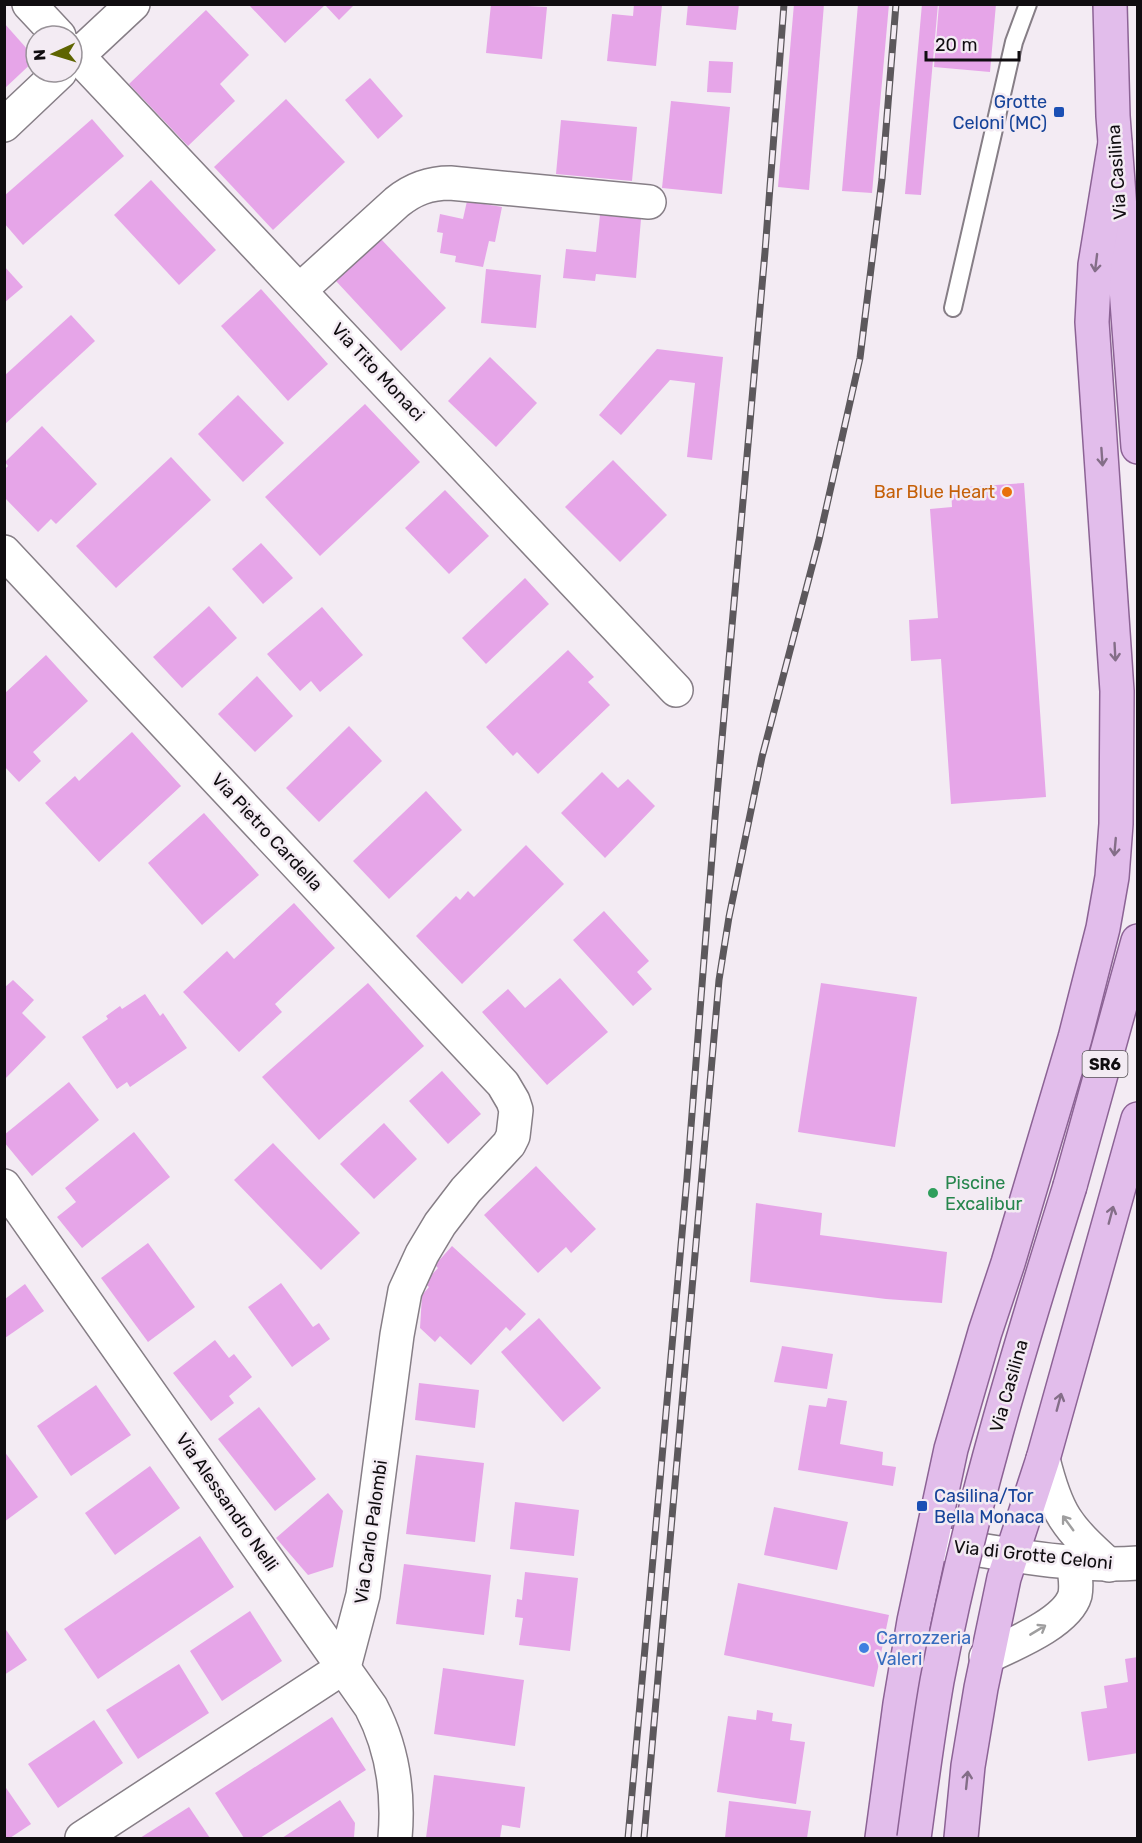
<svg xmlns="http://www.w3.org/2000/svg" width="1142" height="1843" font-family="Rubik,sans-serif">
  <rect width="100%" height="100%" fill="#f3ebf3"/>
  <g fill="#e6a5e8">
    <polygon points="248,4 355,4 339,20 325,5 285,43"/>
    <polygon points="491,4 547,7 542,59 486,53"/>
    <polygon points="634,4 662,5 656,66 607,61 612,14 633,16"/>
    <polygon points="688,4 739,4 736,30 686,25"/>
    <polygon points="794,4 824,4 809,190 778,187"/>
    <polygon points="858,4 889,4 872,193 842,191"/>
    <polygon points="922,4 938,4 921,195 905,194"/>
    <polygon points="939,4 996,4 990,72 934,67"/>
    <polygon points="206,10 249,55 220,84 235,101 188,146 129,84"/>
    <polygon points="4,23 36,59 4,89"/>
    <polygon points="709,61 733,62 731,93 707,92"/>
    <polygon points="370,78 403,116 378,139 345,100"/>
    <polygon points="286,99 345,162 273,230 214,167"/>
    <polygon points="671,101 730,107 722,194 662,188"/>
    <polygon points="92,119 124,156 23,245 4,223 4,196"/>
    <polygon points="561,120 637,127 632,181 556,174"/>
    <polygon points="151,180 216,250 179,285 114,215"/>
    <polygon points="467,201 502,207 495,242 489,241 483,267 455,262 456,256 440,253 443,233 437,232 440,214 463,219"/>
    <polygon points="600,215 641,219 636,278 596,274 595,281 563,278 566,249 596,252"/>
    <polygon points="381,239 446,308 401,351 336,281"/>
    <polygon points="4,266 23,287 4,303"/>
    <polygon points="486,269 541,275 536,328 481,323"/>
    <polygon points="261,289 328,364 288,401 221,326"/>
    <polygon points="71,315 95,341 4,425 4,376"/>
    <polygon points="657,349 723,357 712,460 687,457 695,383 670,380 621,435 599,415"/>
    <polygon points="490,357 537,403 496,447 448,401"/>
    <polygon points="238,395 284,443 243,482 198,434"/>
    <polygon points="365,404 420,462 320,556 265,497"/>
    <polygon points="42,426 97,484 56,524 51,519 38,532 4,497 4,470 8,466 5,462"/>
    <polygon points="171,457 211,500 116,588 76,546"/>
    <polygon points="613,460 667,515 620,562 565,507"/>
    <polygon points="1024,483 1046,797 951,804 941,659 911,661 909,620 938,618 930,509 952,507 951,488"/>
    <polygon points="445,490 489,536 449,574 405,528"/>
    <polygon points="261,543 293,578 263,604 232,569"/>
    <polygon points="525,578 549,604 486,664 462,638"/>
    <polygon points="209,606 237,638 182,688 153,657"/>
    <polygon points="322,607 363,655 320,692 311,681 300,691 267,654"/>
    <polygon points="568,650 594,677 588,682 610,705 538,774 517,752 513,756 486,727"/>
    <polygon points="46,655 88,701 33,752 41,761 19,782 4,766 4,694"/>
    <polygon points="257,676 293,716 255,752 218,714"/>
    <polygon points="349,726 382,761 319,822 286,788"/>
    <polygon points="132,732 181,786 99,862 45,803 75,776 79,781"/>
    <polygon points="602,772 618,788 628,779 655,806 605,858 561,813"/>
    <polygon points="426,791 462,830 389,899 353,861"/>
    <polygon points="204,813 259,875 202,925 148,863"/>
    <polygon points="526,845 564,884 462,984 416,936 456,896 460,900 468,891 474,897"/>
    <polygon points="294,903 335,948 275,1004 282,1012 239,1052 183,992 227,951 234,959"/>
    <polygon points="604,911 649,961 637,972 652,989 633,1006 573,940"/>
    <polygon points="560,978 608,1032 547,1085 482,1012 508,989 525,1008"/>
    <polygon points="13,980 34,1000 22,1013 46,1037 4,1080 4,988"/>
    <polygon points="368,983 424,1046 319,1140 262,1077"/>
    <polygon points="821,983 917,997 895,1147 798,1132"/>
    <polygon points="145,994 160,1016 163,1013 187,1048 130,1087 127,1082 117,1089 82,1037 108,1019 106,1016 120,1006 122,1009"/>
    <polygon points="442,1071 481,1114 448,1144 409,1101"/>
    <polygon points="69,1082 99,1120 32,1176 4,1142 4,1135"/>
    <polygon points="384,1123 417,1159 374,1199 340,1164"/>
    <polygon points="134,1132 170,1177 82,1248 57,1217 76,1202 65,1188"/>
    <polygon points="273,1143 360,1233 321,1270 234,1180"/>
    <polygon points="536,1166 596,1229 571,1253 566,1247 538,1273 484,1215"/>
    <polygon points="756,1203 822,1213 820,1235 947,1252 942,1303 886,1299 750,1282"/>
    <polygon points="148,1243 195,1307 148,1342 101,1278"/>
    <polygon points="452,1246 526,1314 510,1331 506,1327 471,1365 440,1336 435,1342 420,1328 422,1295 429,1287 424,1283 438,1268 435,1265"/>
    <polygon points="281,1283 313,1327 319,1323 330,1339 292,1367 248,1307"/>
    <polygon points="25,1284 44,1311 5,1338 5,1299"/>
    <polygon points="539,1318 601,1388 563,1422 501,1352"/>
    <polygon points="215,1340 229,1358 234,1354 252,1377 229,1396 234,1403 211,1421 173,1373"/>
    <polygon points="782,1346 833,1354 827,1389 774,1382"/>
    <polygon points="419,1383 479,1390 475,1428 415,1420"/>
    <polygon points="96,1385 131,1435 71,1476 37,1426"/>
    <polygon points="828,1398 847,1401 840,1444 883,1452 882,1465 896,1467 893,1486 798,1470 809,1405 826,1407"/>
    <polygon points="259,1407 316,1479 275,1511 218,1439"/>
    <polygon points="4,1451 38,1497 4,1522"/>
    <polygon points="416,1455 484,1463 475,1542 406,1534"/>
    <polygon points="150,1466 180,1508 115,1555 85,1513"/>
    <polygon points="328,1493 343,1511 333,1567 308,1575 276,1538"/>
    <polygon points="515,1502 579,1510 574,1556 510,1549"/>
    <polygon points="774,1507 848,1522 837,1570 764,1555"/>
    <polygon points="200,1536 234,1587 98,1679 64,1629"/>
    <polygon points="404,1564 491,1575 484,1635 396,1624"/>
    <polygon points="525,1572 578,1578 570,1651 519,1645 523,1618 515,1617 517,1599 522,1600"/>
    <polygon points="738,1583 889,1615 874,1687 724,1655"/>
    <polygon points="250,1611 282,1661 222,1701 190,1651"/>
    <polygon points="4,1627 27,1660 4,1675"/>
    <polygon points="1138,1657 1138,1753 1088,1761 1081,1712 1107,1708 1104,1686 1128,1682 1125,1659"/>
    <polygon points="179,1664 209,1713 138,1759 106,1710"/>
    <polygon points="443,1668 524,1680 515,1746 434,1734"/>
    <polygon points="757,1710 773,1713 772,1721 792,1724 790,1740 805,1742 796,1804 717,1792 728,1716 756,1720"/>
    <polygon points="332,1717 366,1770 260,1838 244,1838 215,1793"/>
    <polygon points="94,1720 123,1763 58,1808 28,1764"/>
    <polygon points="434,1775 525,1787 520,1828 502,1825 500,1838 426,1838"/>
    <polygon points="4,1785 31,1824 10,1838 4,1838"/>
    <polygon points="340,1800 355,1823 354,1838 282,1838"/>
    <polygon points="729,1801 811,1811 807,1838 725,1838"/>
    <polygon points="189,1807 210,1838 140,1838"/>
  </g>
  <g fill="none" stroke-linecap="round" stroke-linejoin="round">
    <defs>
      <polyline id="service" points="953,308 1014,42 1028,4"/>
      <g id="minor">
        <polyline points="29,4 59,36"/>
        <polyline points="72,50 676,690"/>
        <polyline points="72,61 133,4"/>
        <polyline points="4,125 60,72"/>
        <path d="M300,290L397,202C413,189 429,183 450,183L649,202"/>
        <polyline points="4,552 503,1084 513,1101 516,1110 513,1136 509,1144 466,1190 440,1224 422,1254 405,1291 397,1335 363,1595 344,1667 82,1838"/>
        <path d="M4,1186L371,1707C393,1749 399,1792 395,1838"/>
        <path d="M1043,1459C1057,1515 1066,1526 1109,1565"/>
        <path d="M940,1544C1004,1553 1073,1568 1138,1563"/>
        <path d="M986,1657C1011,1645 1067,1623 1075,1595C1077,1584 1075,1573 1073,1562"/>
      </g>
      <g id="primary">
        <polyline points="1110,4 1113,116 1138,447"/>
        <polyline points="1070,1186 1138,941"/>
        <polyline points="882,1838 900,1704 914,1621 951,1449 985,1332 1008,1263 1075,1038 1103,928 1112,877 1116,824 1117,691 1092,322 1095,265 1115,143"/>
        <polyline points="961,1838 968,1766 981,1688 1004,1578 1043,1459 1138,1119"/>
      </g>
    </defs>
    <use href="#service" stroke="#867e86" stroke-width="20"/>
    <use href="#minor" stroke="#867e86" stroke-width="36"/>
    <use href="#primary" stroke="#8c6395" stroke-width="36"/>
    <use href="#service" stroke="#fff" stroke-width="16"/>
    <use href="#minor" stroke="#fff" stroke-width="33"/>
    <use href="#primary" stroke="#e2bdeb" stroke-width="33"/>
    <defs>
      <g id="rail">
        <polyline points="628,1838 687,1178 715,818 765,252 784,4"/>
        <polyline points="644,1838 719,980 729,917 762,757 819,540 860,358 882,179 896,4"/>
      </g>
    </defs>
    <use href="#rail" stroke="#5c585c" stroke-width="7"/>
    <use href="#rail" stroke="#f3ebf3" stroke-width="4.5" stroke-dasharray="14" stroke-linecap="butt"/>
    <defs>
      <path id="primary-bridge" d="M914,1838C921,1786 928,1733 937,1681C969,1513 1019,1349 1070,1186"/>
    </defs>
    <use href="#primary-bridge" stroke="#8c6395" stroke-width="36" stroke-linecap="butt"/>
    <use href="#primary-bridge" stroke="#e2bdeb" stroke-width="33"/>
  </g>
  <defs><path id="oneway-shaft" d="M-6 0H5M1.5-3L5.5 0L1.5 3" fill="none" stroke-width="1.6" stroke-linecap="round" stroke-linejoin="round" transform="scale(1.5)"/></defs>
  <g stroke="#846e88">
    <use href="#oneway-shaft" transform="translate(1096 263) rotate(97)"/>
    <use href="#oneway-shaft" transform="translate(1102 457) rotate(86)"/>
    <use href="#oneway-shaft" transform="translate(1115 652) rotate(87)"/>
    <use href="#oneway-shaft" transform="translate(1115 847) rotate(95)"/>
    <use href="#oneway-shaft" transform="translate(1111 1215) rotate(-75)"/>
    <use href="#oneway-shaft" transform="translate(1059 1402) rotate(-75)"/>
    <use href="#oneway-shaft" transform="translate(967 1780) rotate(-84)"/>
  </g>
  <g stroke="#9f9e9f">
    <use href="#oneway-shaft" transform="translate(1068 1523) rotate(-126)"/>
    <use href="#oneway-shaft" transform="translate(1038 1630) rotate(-31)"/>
  </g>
  <g fill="#1a4fb4" stroke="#f3ebf3" stroke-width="2">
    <rect x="1053" y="106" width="12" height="12" rx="3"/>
    <rect x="916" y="1500" width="12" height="12" rx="3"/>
  </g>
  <circle fill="#e8710a" stroke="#f3ebf3" stroke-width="2" cx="1007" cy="492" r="6"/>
  <circle fill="#2e9e5b" stroke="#f3ebf3" stroke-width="2" cx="933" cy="1193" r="6"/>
  <circle fill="#3f7fe0" stroke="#f3ebf3" stroke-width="2" cx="864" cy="1648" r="6"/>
  <g text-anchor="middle" stroke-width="5" stroke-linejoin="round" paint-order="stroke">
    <rect fill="#f3ebf3" stroke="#545054" stroke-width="1.5" x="1082.5" y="1051" width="45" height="26" rx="4.5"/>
    <g font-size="16" font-weight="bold" fill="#100d10">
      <text x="1105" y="1070">SR6</text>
    </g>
    <g font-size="18" fill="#164399" stroke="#f3ebf3" text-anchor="end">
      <text x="1047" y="108">Grotte<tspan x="1047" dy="21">Celoni (MC)</tspan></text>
      <text x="934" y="1502" text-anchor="start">Casilina/Tor<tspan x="934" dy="21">Bella Monaca</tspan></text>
    </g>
    <g font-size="18" fill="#100d10" stroke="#f3ebf3">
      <text transform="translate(1117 172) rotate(-94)" y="6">Via Casilina</text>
      <text transform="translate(378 372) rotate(47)" y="6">Via Tito Monaci</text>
      <text transform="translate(267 832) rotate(47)" y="6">Via Pietro Cardella</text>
      <text transform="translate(1009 1386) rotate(-74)" y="6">Via Casilina</text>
      <text transform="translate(227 1502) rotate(55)" y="6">Via Alessandro Nelli</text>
      <text transform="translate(371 1532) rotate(-82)" y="6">Via Carlo Palombi</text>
      <text transform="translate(1033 1555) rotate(6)" y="6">Via di Grotte Celoni</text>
    </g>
    <g font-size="18" fill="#c56008" stroke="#f3ebf3" text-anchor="end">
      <text x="995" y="498">Bar Blue Heart</text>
    </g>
    <g font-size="18" fill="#27864d" stroke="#f3ebf3" text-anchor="start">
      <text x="945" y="1189">Piscine<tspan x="945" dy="21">Excalibur</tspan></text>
    </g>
    <g font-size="18" fill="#366cbe" stroke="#f3ebf3" text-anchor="start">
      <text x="876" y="1644">Carrozzeria<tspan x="876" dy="21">Valeri</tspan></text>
    </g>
  </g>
  <rect width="1142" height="1843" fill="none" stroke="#100d10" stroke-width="12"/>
  <g transform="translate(54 54) rotate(266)"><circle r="28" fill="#f3ebf3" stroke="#989298" stroke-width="1.5"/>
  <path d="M0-4.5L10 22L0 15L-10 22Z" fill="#5e6401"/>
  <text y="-9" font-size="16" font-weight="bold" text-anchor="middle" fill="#100d10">N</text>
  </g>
  <path d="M926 51v9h93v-9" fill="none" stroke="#100d10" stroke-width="3"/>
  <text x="935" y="51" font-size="18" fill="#100d10" stroke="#f3ebf3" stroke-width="4.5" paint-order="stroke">20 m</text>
</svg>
